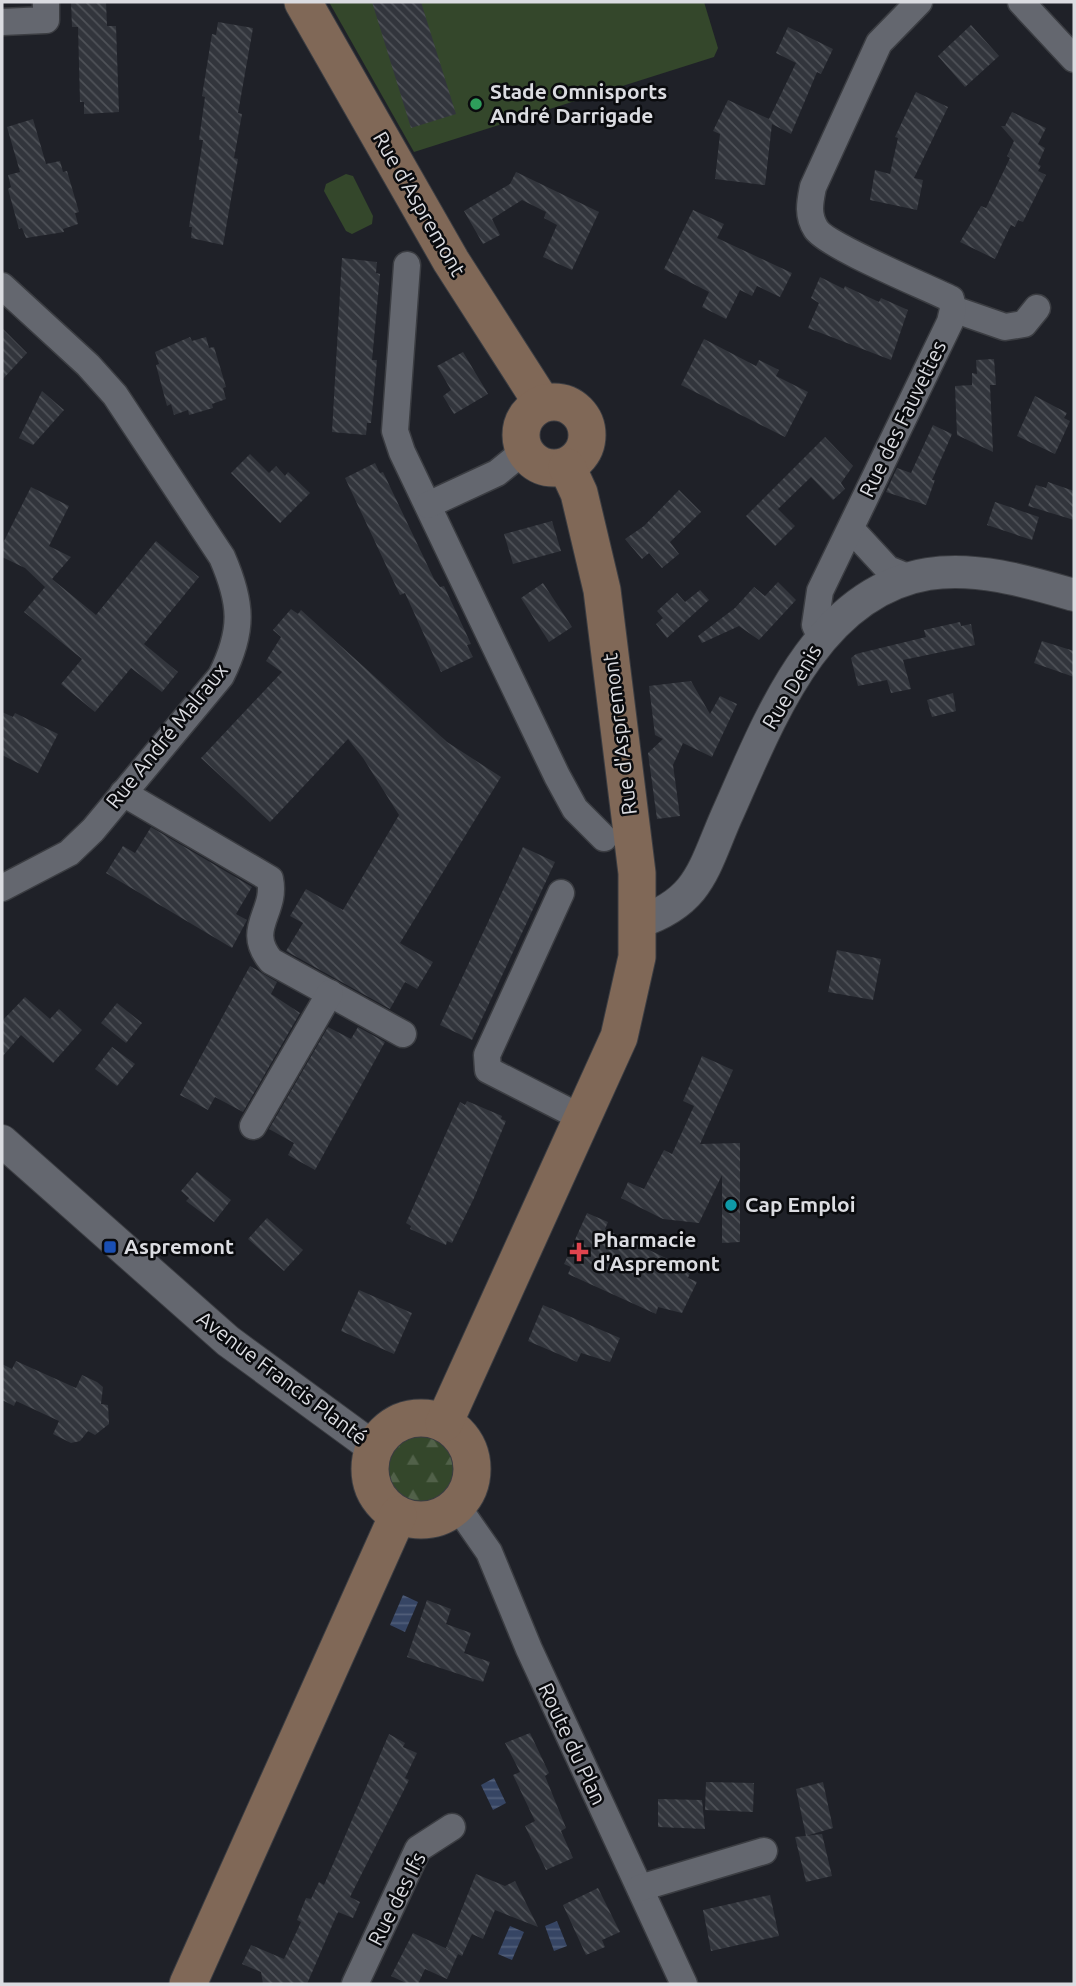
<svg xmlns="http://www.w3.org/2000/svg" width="1076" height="1986" font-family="Ubuntu,sans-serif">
  <defs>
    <pattern id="forest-firs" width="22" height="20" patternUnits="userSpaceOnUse" patternTransform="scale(1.75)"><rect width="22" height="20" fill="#34472b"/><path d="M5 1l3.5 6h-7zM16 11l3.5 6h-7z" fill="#516149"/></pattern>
    <pattern id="water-rules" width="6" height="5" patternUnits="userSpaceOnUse" patternTransform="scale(1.75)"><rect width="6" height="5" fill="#364564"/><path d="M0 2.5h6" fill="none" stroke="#525f7a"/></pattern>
    <pattern id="building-back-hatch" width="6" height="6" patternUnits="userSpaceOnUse" patternTransform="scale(1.75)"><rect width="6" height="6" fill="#32353c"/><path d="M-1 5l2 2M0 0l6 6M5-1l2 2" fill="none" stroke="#4f5258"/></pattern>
  </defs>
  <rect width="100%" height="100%" fill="#1f2128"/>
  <circle fill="url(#forest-firs)" cx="425" cy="1472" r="37"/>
  <g fill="#34472b">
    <polygon points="329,2 704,2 718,48 714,57 414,152"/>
    <polygon points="346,174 353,176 373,216 372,224 352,234 346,231 324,191 326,184"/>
  </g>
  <g fill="url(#water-rules)">
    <polygon points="403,1595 418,1602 405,1632 390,1625"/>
    <polygon points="494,1778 506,1803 493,1810 481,1785"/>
    <polygon points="557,1921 567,1946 554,1951 545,1926"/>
    <polygon points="510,1926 524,1932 512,1960 498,1954"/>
  </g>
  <g fill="url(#building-back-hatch)">
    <polygon points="71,2 106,2 107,26 116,26 119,112 84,114 84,102 80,102 78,27 72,27"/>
    <polygon points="372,2 421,2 456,114 411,128"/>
    <polygon points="218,22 253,28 238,113 242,114 234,158 238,159 223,245 191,238 192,227 189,227 203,140 199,140 205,97 202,96 212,34 216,35"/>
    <polygon points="971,25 999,56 965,87 938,56"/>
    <polygon points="788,27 833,49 821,74 817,72 791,134 772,124 765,185 715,179 720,134 713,131 728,100 769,119 796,63 776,53"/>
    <polygon points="916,92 948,107 914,178 923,180 917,210 870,200 875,170 890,174 898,138 895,137"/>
    <polygon points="1012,112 1046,128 1038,144 1045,148 1038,164 1041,166 1038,171 1046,175 1023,222 1018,220 1015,227 1011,225 995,259 960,242 981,206 986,208 1010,158 1007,156 1014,141 1001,126 1005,126"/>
    <polygon points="33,119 46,164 60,161 63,172 67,171 79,212 75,213 78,224 63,229 64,232 26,238 22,228 19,229 8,189 11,187 8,175 20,172 7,127"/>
    <polygon points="516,172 599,212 572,270 543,257 557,225 544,218 546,212 522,200 492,219 500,235 483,244 464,211 510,184"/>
    <polygon points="693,210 724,224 717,238 792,273 780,297 757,286 752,296 740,290 726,319 702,307 709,292 664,269"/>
    <polygon points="342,258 377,262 376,273 380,274 372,360 377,360 371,423 367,423 366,435 332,432"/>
    <polygon points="820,277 844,289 845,286 879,302 881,298 908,310 891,360 808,328 819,303 811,298"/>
    <polygon points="2,328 27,353 2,380"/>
    <polygon points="190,337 192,341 206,337 209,348 214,347 226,387 223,388 226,399 212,404 213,408 189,415 188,410 174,415 171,404 167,406 156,365 159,364 155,352"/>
    <polygon points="704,339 756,366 759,360 779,370 776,376 808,392 785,437 681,385"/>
    <polygon points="463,352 488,394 454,414 443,396 451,390 437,366"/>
    <polygon points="994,359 996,385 990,385 993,452 957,435 955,386 972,385 972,373 977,374 976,360"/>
    <polygon points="42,391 64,410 33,445 19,438"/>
    <polygon points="1035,396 1067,413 1064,418 1070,421 1055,454 1017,436"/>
    <polygon points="933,425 952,434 932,480 935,480 926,505 886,492 897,468 911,473"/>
    <polygon points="825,437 853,466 841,483 845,489 833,500 811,477 778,509 795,526 775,546 746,516"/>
    <polygon points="250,454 269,473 276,466 285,476 288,472 310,493 280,523 231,473"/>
    <polygon points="375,463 380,473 383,472 434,579 440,587 444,586 471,644 467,645 473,657 441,672 405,593 400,595 345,478"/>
    <polygon points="1048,482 1074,491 1074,520 1028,506 1036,485 1046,488"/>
    <polygon points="31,487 69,506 49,546 71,557 52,579 96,615 156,541 199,577 144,644 178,672 162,692 131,668 95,712 61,684 82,659 24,612 51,580 45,587 25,568 2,557 2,545"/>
    <polygon points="679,490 701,512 670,542 679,554 662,568 649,553 642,559 625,539 644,526"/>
    <polygon points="995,502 1039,517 1032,540 987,525"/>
    <polygon points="552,521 561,551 513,564 504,534"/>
    <polygon points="778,582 796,600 759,640 739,626 702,643 698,636 735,608 754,587 765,596"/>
    <polygon points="543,583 572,627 549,642 521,598"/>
    <polygon points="700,590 709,600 667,638 656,624 663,618 657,611 677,593 685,602"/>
    <polygon points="291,609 298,614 301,610 447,742 501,777 400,943 433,962 417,989 405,982 390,1009 286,951 303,923 290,916 306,889 343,910 399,815 363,758 348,739 270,822 201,758 282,672 266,661 281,637 273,630"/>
    <polygon points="960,622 961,626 971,624 975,645 903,660 911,689 891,693 887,680 858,686 851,658 856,654 926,637 924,630"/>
    <polygon points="1042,641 1074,651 1074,677 1034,663"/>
    <polygon points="691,681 710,714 720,696 737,704 712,757 683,743 673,765 680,816 657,819 648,753 663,739 655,735 649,686"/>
    <polygon points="953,693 956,711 932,717 927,700"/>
    <polygon points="2,712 13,717 15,713 58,734 38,773 2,755"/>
    <polygon points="151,827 252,887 236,914 247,920 232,948 106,873 123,846 135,853"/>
    <polygon points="523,847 555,862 472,1040 440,1025"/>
    <polygon points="837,950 881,959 873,1000 828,992"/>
    <polygon points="250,966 277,982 271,994 300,1013 243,1112 215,1097 208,1110 180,1095"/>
    <polygon points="25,997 50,1019 59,1009 82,1030 53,1063 21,1035 2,1057 2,1021"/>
    <polygon points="117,1003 142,1023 126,1043 101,1023"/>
    <polygon points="328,1027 351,1039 358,1027 385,1042 315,1170 288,1155 294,1143 269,1129"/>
    <polygon points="112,1047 135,1064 117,1086 95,1069"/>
    <polygon points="702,1056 733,1070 700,1144 740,1143 740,1242 722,1243 722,1175 699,1223 663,1219 621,1198 628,1182 644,1189 664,1150 672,1154 694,1106 683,1101"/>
    <polygon points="467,1101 502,1116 501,1119 506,1121 474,1198 452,1243 447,1241 446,1245 410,1229 411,1226 406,1223 460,1102 465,1105"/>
    <polygon points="197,1172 231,1200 214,1222 186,1201 189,1198 181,1191"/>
    <polygon points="587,1213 608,1222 605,1229 691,1270 688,1278 697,1282 682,1313 658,1307 656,1314 568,1274 571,1267 564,1264"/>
    <polygon points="267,1218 303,1250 284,1271 248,1239"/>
    <polygon points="359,1290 412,1313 394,1354 341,1331"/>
    <polygon points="543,1305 620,1338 610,1362 581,1353 577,1362 528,1341"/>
    <polygon points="16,1361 76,1388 82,1375 97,1382 103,1387 101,1404 108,1405 109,1424 95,1435 88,1431 80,1441 71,1443 53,1434 59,1421 16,1401 14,1406 2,1400 2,1364 12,1369"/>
    <polygon points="427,1600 451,1609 446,1624 471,1633 464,1653 490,1662 483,1682 407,1657"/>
    <polygon points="530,1733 549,1773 545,1776 566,1828 561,1831 573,1858 546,1870 525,1826 535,1821 513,1775 520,1772 505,1743"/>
    <polygon points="389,1734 405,1743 403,1747 417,1753 405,1778 409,1780 350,1897 360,1902 353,1918 338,1912 307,1984 263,1984 261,1972 242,1964 251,1945 284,1959 301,1922 297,1920 306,1898 311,1899 319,1882 324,1885"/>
    <polygon points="706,1782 754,1783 753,1812 705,1810"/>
    <polygon points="823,1782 833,1828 806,1836 796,1789"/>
    <polygon points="658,1799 702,1800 705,1829 658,1827"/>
    <polygon points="822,1834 832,1876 806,1882 795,1837"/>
    <polygon points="476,1874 505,1886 515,1881 538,1927 495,1910 483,1939 472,1934 462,1956 446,1948"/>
    <polygon points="598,1888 620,1932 602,1940 605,1947 586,1955 563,1905"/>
    <polygon points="770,1895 779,1936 711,1951 703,1910"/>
    <polygon points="413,1933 458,1954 447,1979 425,1969 418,1984 408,1984 391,1976"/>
  </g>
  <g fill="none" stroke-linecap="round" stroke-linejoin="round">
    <defs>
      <g id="minor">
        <polyline points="1021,2 1074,59"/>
        <polyline points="2,22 46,20 46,2"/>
        <polyline points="407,265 395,431 402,452 557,776 575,809 604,838"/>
        <path d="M2,286L88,365L115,395L222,557C242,603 244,630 221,676L93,830L69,853L2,888"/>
        <polyline points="953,309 1005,327 1024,324 1037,308"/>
        <polyline points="428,505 497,473 524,451"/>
        <polyline points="851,529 888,569 912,579"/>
        <path d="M821,638L815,625L820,591L950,322L953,309L951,299C927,287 827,246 816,229C807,215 810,202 813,187L879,43L919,2"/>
        <path d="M123,793L270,879C277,913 244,928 271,961L403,1034"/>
        <polyline points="561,893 487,1055 488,1070 584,1119"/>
        <polyline points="253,1126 330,993"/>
        <polyline points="457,1506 489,1552 529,1649 684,1984"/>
        <polyline points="640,1888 764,1851"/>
        <polyline points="355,1984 418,1849 452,1827"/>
      </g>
      <g id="tertiary">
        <path d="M639,922C699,902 703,870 726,817C767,726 814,593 928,574C976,566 1029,582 1074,595"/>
        <polyline points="2,1141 228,1341 374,1448"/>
      </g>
      <g id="secondary">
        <polyline points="303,2 451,261 542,403"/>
        <circle cx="554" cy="435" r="33"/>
        <circle cx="421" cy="1469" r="51"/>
        <polyline points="444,1423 619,1037 637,957 637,873 602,590 579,493 567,467"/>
        <polyline points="188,1984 398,1515"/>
      </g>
    </defs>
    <use href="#minor" stroke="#3b3d42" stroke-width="29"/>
    <use href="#tertiary" stroke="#3b3d42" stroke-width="34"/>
    <use href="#secondary" stroke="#3b3d42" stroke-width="39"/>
    <use href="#minor" stroke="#64676f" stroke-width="26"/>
    <use href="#tertiary" stroke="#64676f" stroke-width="32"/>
    <use href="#secondary" stroke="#806857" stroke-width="37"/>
  </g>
  <circle fill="#2e9e5b" stroke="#0a0b0e" stroke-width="2.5" cx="476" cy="104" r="7"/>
  <circle fill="#0f9aa8" stroke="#0a0b0e" stroke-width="2.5" cx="731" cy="1205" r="7"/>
  <rect fill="#1a4fb4" stroke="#0a0b0e" stroke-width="2.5" x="103" y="1240" width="14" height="14" rx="3.5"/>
  <path fill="#e0444e" stroke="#0a0b0e" stroke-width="2.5" d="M575.5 1241.5h7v7h7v7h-7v7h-7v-7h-7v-7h7z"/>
  <g text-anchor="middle" stroke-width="5" stroke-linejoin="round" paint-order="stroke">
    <g font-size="21" font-weight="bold" fill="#dbdce1" stroke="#0a0b0e" text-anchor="start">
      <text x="490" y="99">Stade Omnisports<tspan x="490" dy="24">André Darrigade</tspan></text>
      <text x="745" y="1212">Cap Emploi</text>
      <text x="593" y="1247">Pharmacie<tspan x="593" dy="24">d'Aspremont</tspan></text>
      <text x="124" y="1254">Aspremont</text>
    </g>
    <g font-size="21" fill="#dbdce1" stroke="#0a0b0e">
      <text transform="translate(419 204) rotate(60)" y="7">Rue d'Aspremont</text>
      <text transform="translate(903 419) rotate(-64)" y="7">Rue des Fauvettes</text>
      <text transform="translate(792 687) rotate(-59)" y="7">Rue Denis</text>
      <text transform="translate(620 734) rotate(-97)" y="7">Rue d'Aspremont</text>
      <text transform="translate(167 736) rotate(-51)" y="7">Rue André Malraux</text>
      <text transform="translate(282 1378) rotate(37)" y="7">Avenue Francis Planté</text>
      <text transform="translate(572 1744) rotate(65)" y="7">Route du Plan</text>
      <text transform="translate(397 1899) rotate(-63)" y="7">Rue des Ifs</text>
    </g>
  </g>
  <rect width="1076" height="1986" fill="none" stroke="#dbdce1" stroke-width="7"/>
</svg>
